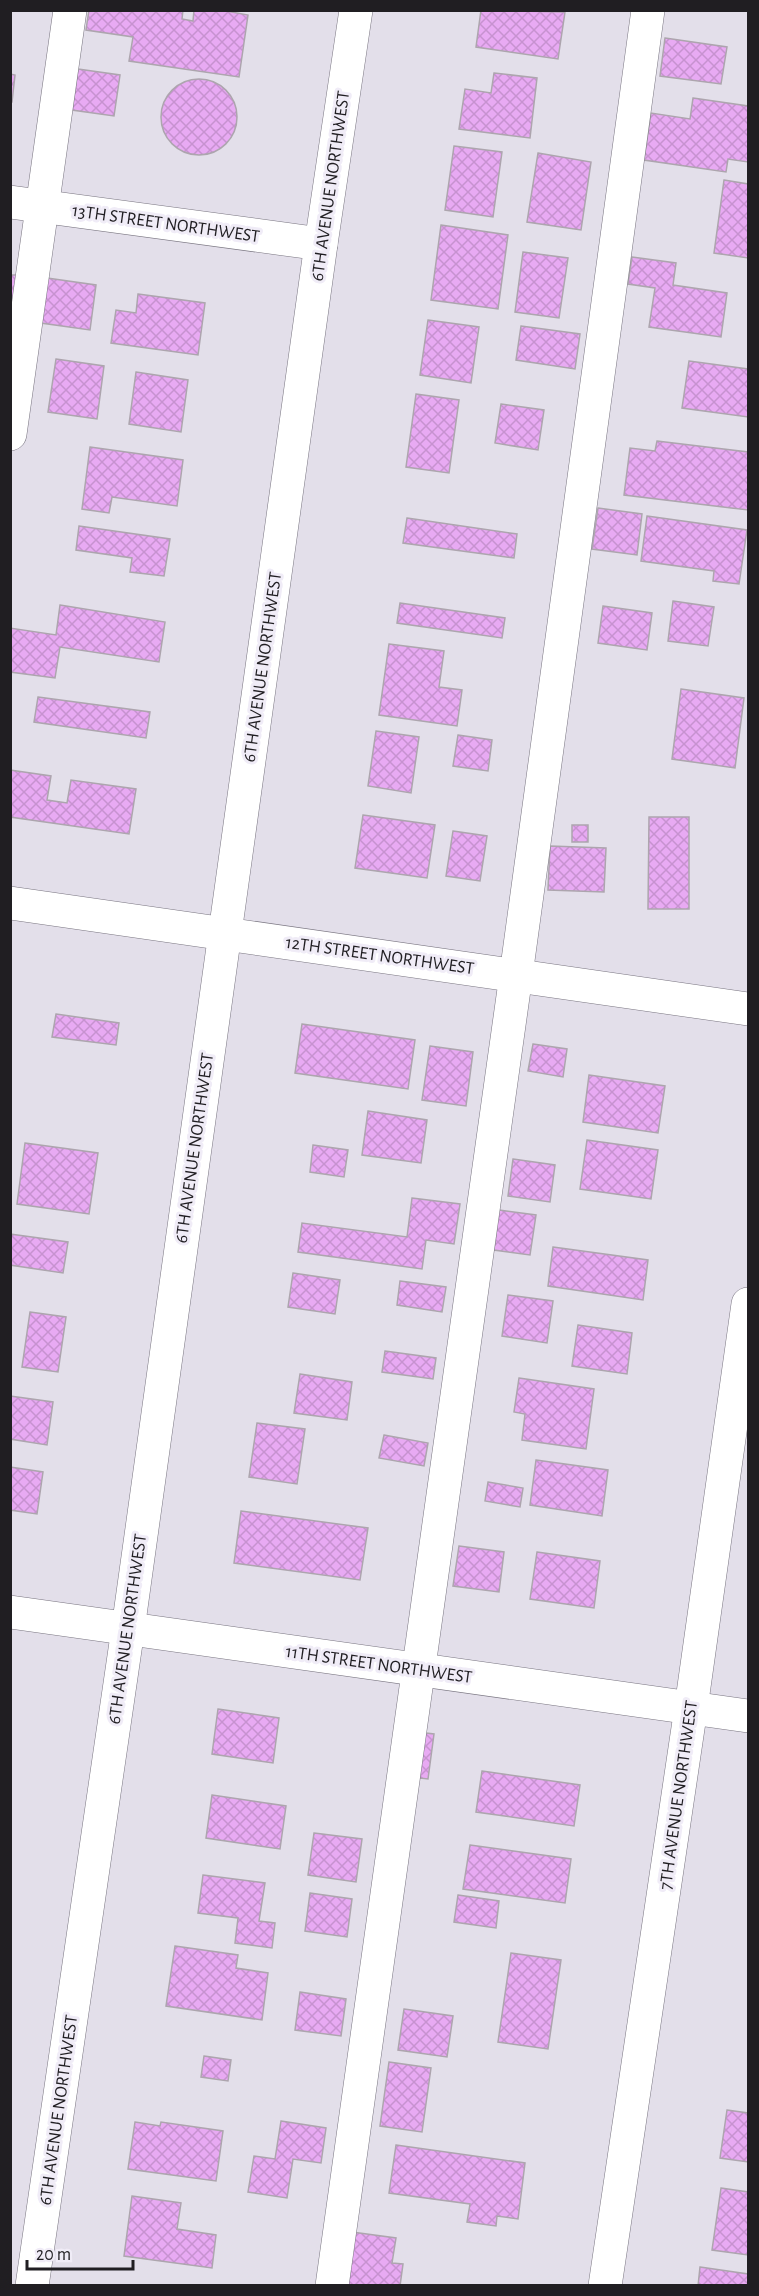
<svg xmlns="http://www.w3.org/2000/svg" width="759" height="2296" font-family="'Alegreya Sans',sans-serif">
  <defs>
    <pattern id="building-cross-hatch" width="8" height="8" patternUnits="userSpaceOnUse" patternTransform="scale(1.5)"><rect width="8" height="8" fill="#e8aaf3"/><path d="M0 0l8 8M0 8l8-8" fill="none" stroke="#c792d0"/></pattern>
  </defs>
  <rect width="100%" height="100%" fill="#e3dfea"/>
  <g fill="url(#building-cross-hatch)" stroke="#ada5ae" stroke-width="1.5">
    <polygon points="89,10 183,10 182,19 193,21 194,10 221,10 248,15 239,77 129,61 133,37 86,30"/>
    <polygon points="481,10 565,12 558,59 476,47"/>
    <polygon points="665,38 727,47 721,84 660,76"/>
    <polygon points="78,69 120,75 114,116 72,110"/>
    <polygon points="494,73 537,78 530,138 459,129 465,89 491,93"/>
    <polygon points="10,74 15,75 12,102 10,102"/>
    <circle cx="199" cy="117" r="38"/>
    <polygon points="693,98 748,106 748,162 728,159 726,172 644,160 651,113 690,119"/>
    <polygon points="454,146 502,152 493,217 445,210"/>
    <polygon points="538,153 591,162 581,230 527,222"/>
    <polygon points="724,180 748,184 748,258 714,253"/>
    <polygon points="441,225 508,235 498,309 431,300"/>
    <polygon points="523,252 568,258 559,318 515,312"/>
    <polygon points="632,257 676,263 673,285 727,293 721,337 649,327 655,288 628,284"/>
    <polygon points="10,275 17,275 10,322"/>
    <polygon points="47,278 96,285 90,330 41,323"/>
    <polygon points="138,294 205,303 198,355 111,343 116,310 136,313"/>
    <polygon points="428,320 479,327 471,383 420,375"/>
    <polygon points="521,326 580,334 575,369 516,360"/>
    <polygon points="56,359 104,366 97,419 48,412"/>
    <polygon points="689,361 748,369 748,417 682,408"/>
    <polygon points="136,372 188,380 181,432 129,424"/>
    <polygon points="416,394 459,400 449,473 406,467"/>
    <polygon points="501,404 544,410 538,450 495,443"/>
    <polygon points="657,441 748,452 748,510 624,495 630,448 655,451"/>
    <polygon points="90,447 183,460 177,506 112,497 109,513 82,509"/>
    <polygon points="598,508 642,514 637,555 592,549"/>
    <polygon points="647,516 747,530 739,584 713,581 714,571 641,561"/>
    <polygon points="407,518 517,534 514,558 403,543"/>
    <polygon points="79,526 170,539 164,576 130,572 132,558 76,550"/>
    <polygon points="673,601 714,607 708,646 668,641"/>
    <polygon points="400,603 505,618 502,638 397,623"/>
    <polygon points="60,605 165,622 159,662 60,647 55,678 10,672 10,628 56,635"/>
    <polygon points="603,606 652,613 647,650 598,643"/>
    <polygon points="389,644 444,651 439,687 462,690 457,726 379,715"/>
    <polygon points="681,689 744,698 735,768 672,759"/>
    <polygon points="38,697 150,712 146,738 34,722"/>
    <polygon points="376,731 419,737 411,793 368,786"/>
    <polygon points="458,735 492,740 488,771 453,766"/>
    <polygon points="10,770 51,776 47,800 67,803 71,780 136,789 129,834 10,817"/>
    <polygon points="363,815 435,825 427,878 355,868"/>
    <polygon points="649,817 689,817 689,909 648,909"/>
    <rect x="572" y="825" width="16" height="17"/>
    <polygon points="453,831 487,836 480,881 446,876"/>
    <polygon points="550,846 606,848 604,892 548,890"/>
    <polygon points="56,1014 119,1023 116,1045 52,1037"/>
    <polygon points="302,1024 415,1040 408,1089 295,1073"/>
    <polygon points="533,1044 567,1049 563,1077 528,1071"/>
    <polygon points="430,1046 473,1052 466,1106 422,1100"/>
    <polygon points="589,1075 665,1086 658,1133 583,1122"/>
    <polygon points="368,1111 427,1120 421,1163 362,1155"/>
    <polygon points="587,1140 658,1150 651,1199 580,1189"/>
    <polygon points="25,1143 98,1153 89,1214 17,1204"/>
    <polygon points="313,1145 348,1150 344,1177 310,1172"/>
    <polygon points="513,1159 555,1165 550,1202 508,1196"/>
    <polygon points="412,1198 460,1204 454,1244 426,1240 422,1269 298,1252 302,1223 407,1237"/>
    <polygon points="499,1210 536,1215 530,1255 494,1250"/>
    <polygon points="10,1234 68,1242 63,1273 10,1265"/>
    <polygon points="553,1247 648,1260 643,1300 548,1286"/>
    <polygon points="293,1273 340,1280 335,1314 288,1307"/>
    <polygon points="400,1281 446,1287 442,1312 397,1305"/>
    <polygon points="508,1295 553,1301 547,1343 502,1336"/>
    <polygon points="30,1312 66,1317 58,1372 22,1367"/>
    <polygon points="578,1325 632,1333 627,1374 572,1366"/>
    <polygon points="385,1351 436,1358 433,1379 382,1372"/>
    <polygon points="300,1374 352,1382 347,1420 294,1413"/>
    <polygon points="519,1378 594,1389 586,1449 522,1440 525,1414 514,1412"/>
    <polygon points="10,1396 53,1402 47,1445 10,1439"/>
    <polygon points="257,1423 305,1429 297,1484 249,1477"/>
    <polygon points="384,1435 428,1443 424,1466 379,1458"/>
    <polygon points="536,1460 608,1470 602,1516 530,1505"/>
    <polygon points="10,1467 43,1472 37,1514 10,1510"/>
    <polygon points="488,1482 523,1488 520,1507 485,1501"/>
    <polygon points="241,1511 368,1528 360,1580 234,1563"/>
    <polygon points="459,1546 504,1552 499,1592 453,1586"/>
    <polygon points="537,1552 600,1561 594,1608 530,1599"/>
    <polygon points="218,1709 279,1718 273,1763 212,1754"/>
    <polygon points="417,1732 434,1734 428,1779 411,1777"/>
    <polygon points="482,1771 580,1785 574,1826 476,1812"/>
    <polygon points="212,1795 286,1806 280,1849 206,1838"/>
    <polygon points="314,1833 362,1839 356,1882 308,1875"/>
    <polygon points="470,1845 571,1859 565,1903 463,1889"/>
    <polygon points="203,1875 265,1883 259,1921 275,1923 272,1948 235,1943 238,1918 198,1913"/>
    <polygon points="310,1893 352,1899 347,1937 305,1931"/>
    <polygon points="458,1895 499,1901 496,1928 454,1922"/>
    <polygon points="175,1946 238,1955 236,1968 268,1973 262,2020 166,2006"/>
    <polygon points="511,1953 561,1960 548,2049 498,2042"/>
    <polygon points="300,1992 346,1999 341,2036 295,2030"/>
    <polygon points="404,2009 453,2016 447,2057 398,2050"/>
    <polygon points="204,2056 231,2060 228,2081 201,2077"/>
    <polygon points="389,2062 431,2068 422,2132 380,2126"/>
    <polygon points="727,2110 748,2113 748,2162 720,2158"/>
    <polygon points="281,2121 326,2128 321,2163 293,2159 287,2198 248,2192 254,2156 275,2159"/>
    <polygon points="135,2122 160,2126 161,2122 223,2131 216,2181 128,2169"/>
    <polygon points="396,2145 525,2163 518,2219 497,2216 496,2226 467,2222 470,2204 389,2193"/>
    <polygon points="721,2188 748,2192 748,2255 712,2250"/>
    <polygon points="132,2196 181,2203 177,2229 216,2235 212,2268 124,2256"/>
    <polygon points="352,2232 396,2238 392,2263 403,2264 400,2286 344,2286"/>
    <polygon points="700,2267 748,2274 748,2286 698,2286"/>
  </g>
  <g fill="none" stroke-linecap="round" stroke-linejoin="round">
    <defs>
      <g id="minor">
        <polyline points="10,202 321,244"/>
        <polyline points="10,434 70,10"/>
        <polyline points="10,903 748,1009"/>
        <polyline points="10,1612 748,1716"/>
        <polyline points="32,2286 128,1629 321,244 356,10"/>
        <polyline points="332,2286 516,975 648,10"/>
        <polyline points="605,2286 691,1708 748,1304"/>
      </g>
    </defs>
    <use href="#minor" stroke="#797580" stroke-width="34"/>
    <use href="#minor" stroke="#fff" stroke-width="33"/>
  </g>
  <g text-anchor="middle" stroke-width="6" stroke-linejoin="round" paint-order="stroke">
    <g font-size="18" fill="#201e22" stroke="#f0ecf7">
      <text transform="translate(330 186) rotate(-82)" y="6">6TH AVENUE NORTHWEST</text>
      <text transform="translate(166 223) rotate(8)" y="6">13TH STREET NORTHWEST</text>
      <text transform="translate(262 667) rotate(-82)" y="6">6TH AVENUE NORTHWEST</text>
      <text transform="translate(380 955) rotate(8)" y="6">12TH STREET NORTHWEST</text>
      <text transform="translate(194 1148) rotate(-82)" y="6">6TH AVENUE NORTHWEST</text>
      <text transform="translate(127 1629) rotate(-82)" y="6">6TH AVENUE NORTHWEST</text>
      <text transform="translate(379 1664) rotate(8)" y="6">11TH STREET NORTHWEST</text>
      <text transform="translate(678 1795) rotate(-82)" y="6">7TH AVENUE NORTHWEST</text>
      <text transform="translate(58 2110) rotate(-82)" y="6">6TH AVENUE NORTHWEST</text>
    </g>
  </g>
  <rect width="759" height="2296" fill="none" stroke="#201e22" stroke-width="24"/>
  <path d="M27 2260v9h106v-9" fill="none" stroke="#201e22" stroke-width="3"/>
  <text x="36" y="2260" font-size="18" fill="#201e22" stroke="#f0ecf7" stroke-width="4.5" paint-order="stroke">20 m</text>
</svg>
